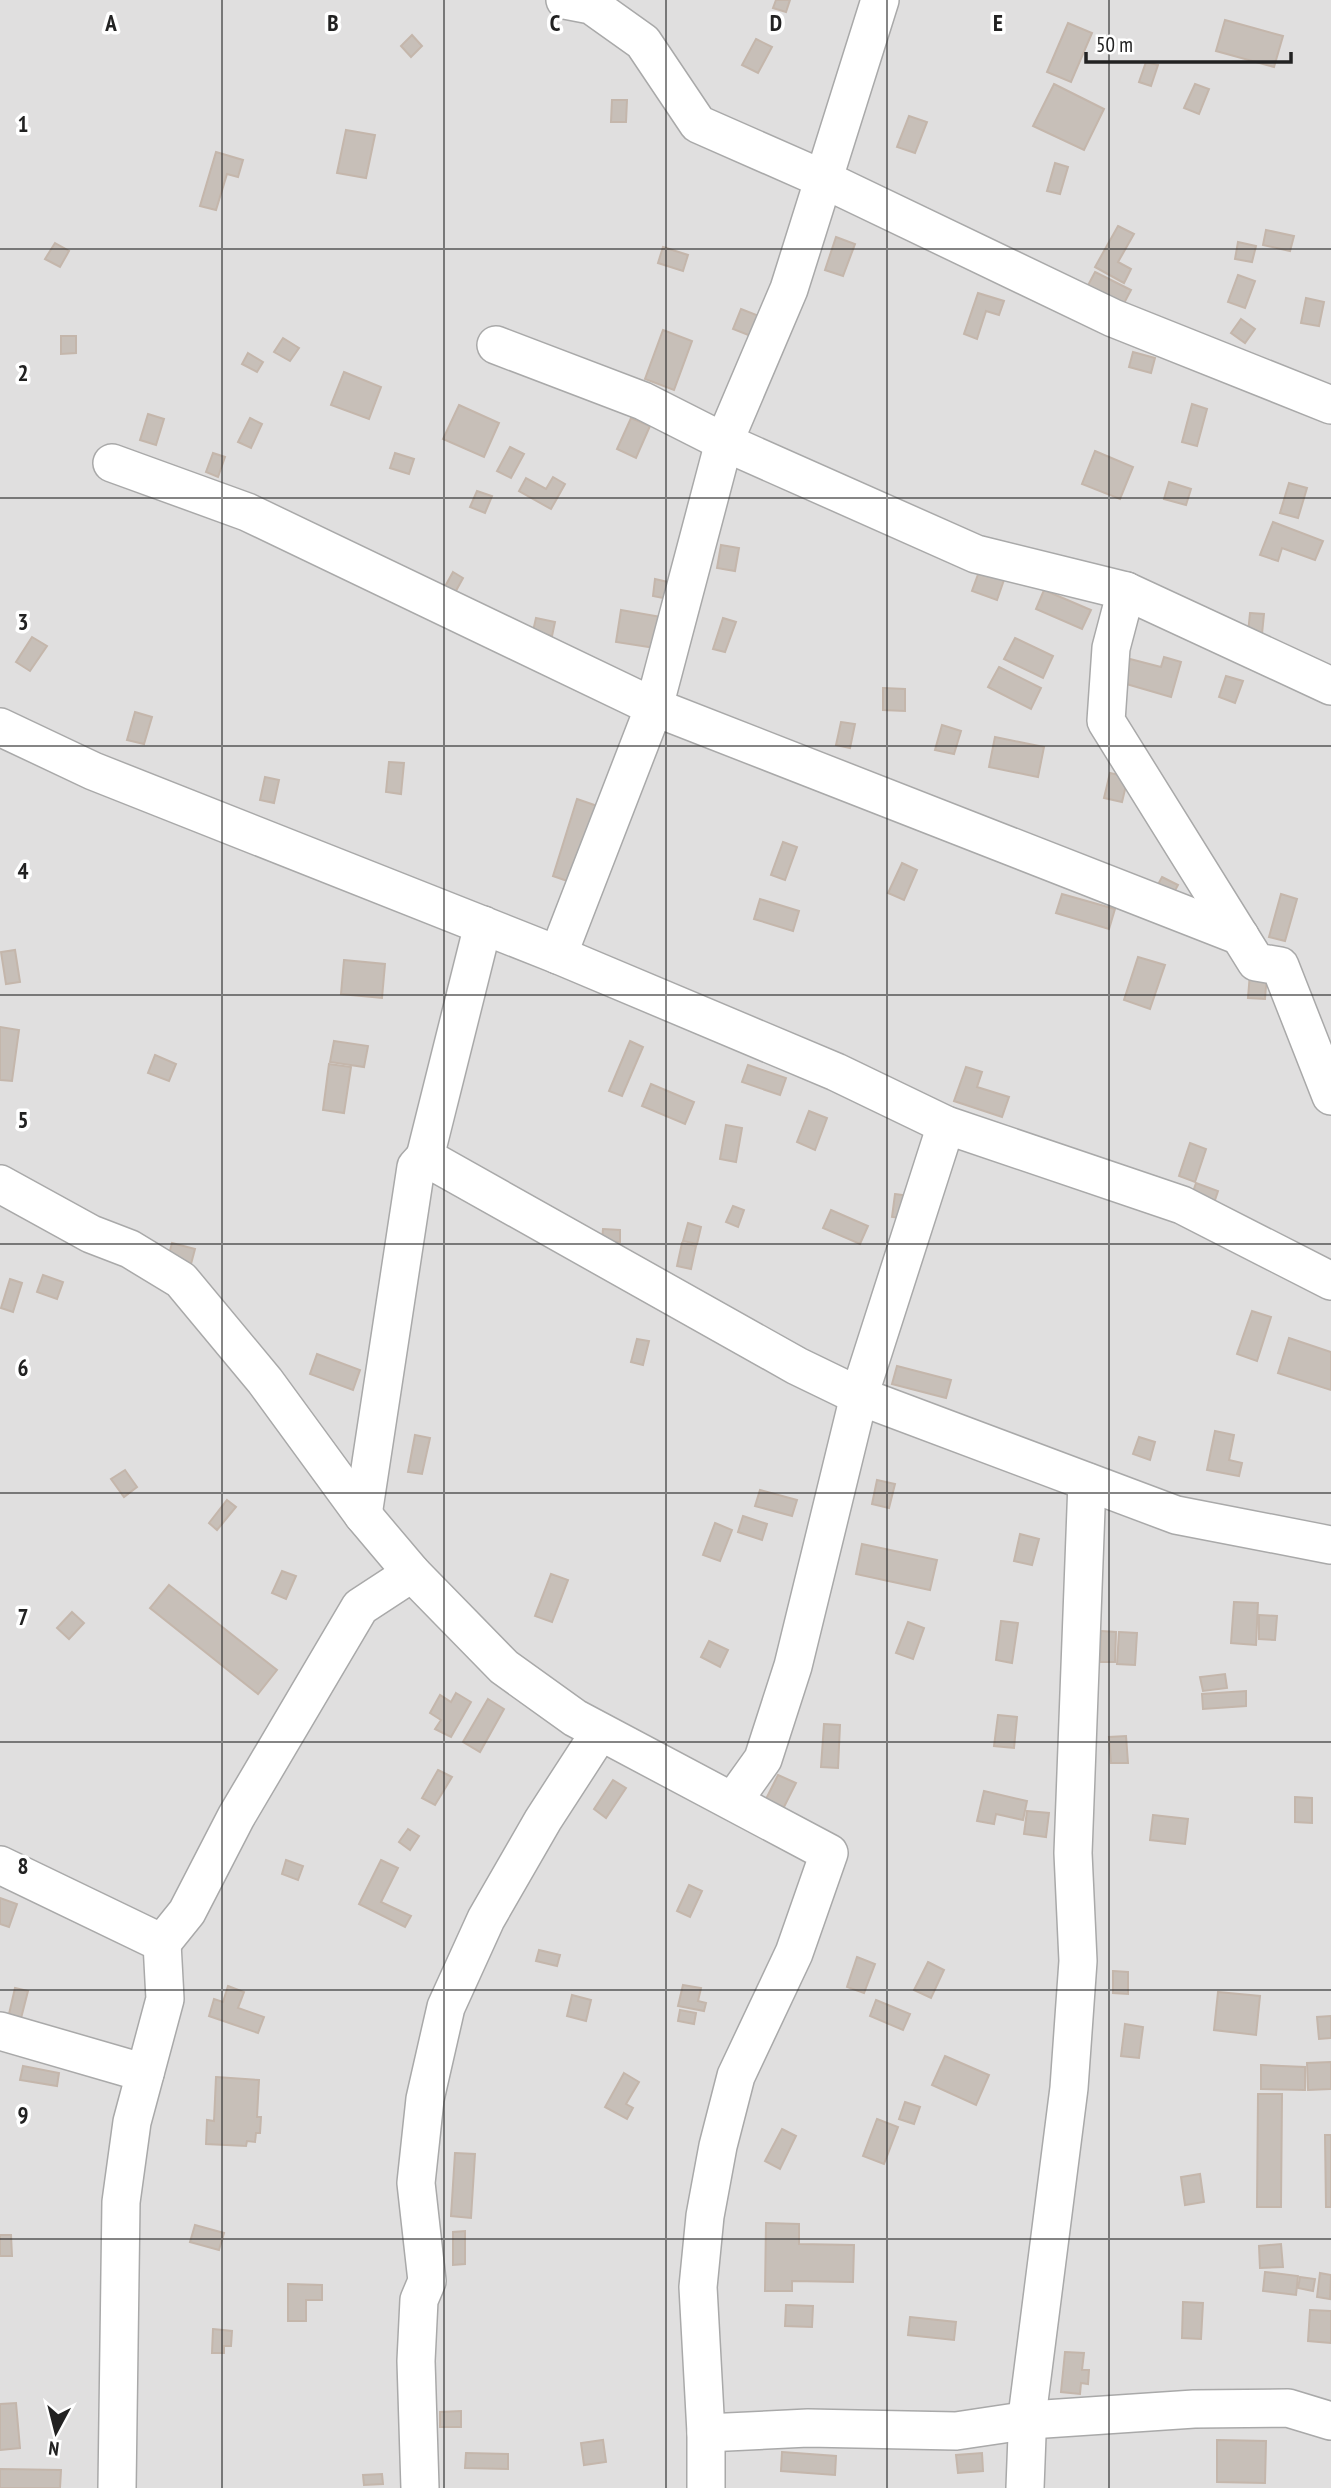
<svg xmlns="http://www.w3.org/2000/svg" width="1331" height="2488" font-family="'PT Sans Narrow',sans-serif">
  <rect width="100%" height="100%" fill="#f2efe9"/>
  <rect fill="#e0dfdf" x="0" y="0" width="1331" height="2488"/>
  <g fill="#c7bfb8" stroke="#c4b6ab" stroke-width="2">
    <polygon points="776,0 790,0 786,12 773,8"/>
    <polygon points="1225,20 1283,36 1274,67 1216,51"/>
    <polygon points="1068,23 1092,33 1071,82 1047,72"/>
    <polygon points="412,35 422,46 411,57 401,46"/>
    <polygon points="756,39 772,47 758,73 742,65"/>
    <polygon points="1146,62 1158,65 1151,86 1139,82"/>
    <polygon points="1054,84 1104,109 1084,150 1033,126"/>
    <polygon points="1195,84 1209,89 1199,114 1184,108"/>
    <polygon points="612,100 627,100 626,122 611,122"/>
    <polygon points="909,116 927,122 915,153 897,147"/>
    <polygon points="346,130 375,135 366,178 337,173"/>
    <polygon points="216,152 243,160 238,177 227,174 216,210 200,206"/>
    <polygon points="1055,163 1068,167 1060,194 1047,191"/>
    <polygon points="1118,226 1134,234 1118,262 1131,269 1124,283 1095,267"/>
    <polygon points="1266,230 1294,236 1290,251 1263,245"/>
    <polygon points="836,237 855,244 843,276 825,270"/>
    <polygon points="1238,242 1256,246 1252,262 1235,259"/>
    <polygon points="55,243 69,251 60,267 45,259"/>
    <polygon points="663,247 688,255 683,271 658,263"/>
    <polygon points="1095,272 1131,290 1121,309 1085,291"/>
    <polygon points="1238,275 1255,281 1245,308 1228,302"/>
    <polygon points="978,293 1004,301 999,315 986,311 977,339 964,334"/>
    <polygon points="1306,298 1324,302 1319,326 1301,323"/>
    <polygon points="741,309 769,320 761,340 733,329"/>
    <polygon points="1241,319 1255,329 1245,343 1231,333"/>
    <polygon points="663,330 692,341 674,390 645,379"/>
    <polygon points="61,336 76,336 76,353 61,354"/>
    <polygon points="283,338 299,348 290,361 274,352"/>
    <polygon points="1133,352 1155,358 1151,373 1129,367"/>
    <polygon points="248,353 263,362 257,372 242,364"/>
    <polygon points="344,372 381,387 369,419 331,405"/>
    <polygon points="1192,404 1207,409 1197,446 1182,442"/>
    <polygon points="459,405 499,423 484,457 443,439"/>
    <polygon points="148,414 164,419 156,445 140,440"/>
    <polygon points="250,418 262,424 251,448 238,442"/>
    <polygon points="631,418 650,426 636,458 617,449"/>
    <polygon points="510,447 524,454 511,478 497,471"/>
    <polygon points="1095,451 1133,467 1120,499 1082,484"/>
    <polygon points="213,453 225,457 218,477 206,472"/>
    <polygon points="395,453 414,459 409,474 390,468"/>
    <polygon points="553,477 565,484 551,509 519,491 526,478 546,489"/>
    <polygon points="1169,482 1191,489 1186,505 1164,499"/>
    <polygon points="1289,483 1307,488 1298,518 1280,513"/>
    <polygon points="477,491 492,496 485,513 470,507"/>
    <polygon points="1273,522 1323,541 1315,560 1282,548 1278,561 1260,555"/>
    <polygon points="721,545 739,548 735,571 717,568"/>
    <polygon points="980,569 1005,577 997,600 972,591"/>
    <polygon points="453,572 463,578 452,598 442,592"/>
    <polygon points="655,579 681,585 678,601 653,596"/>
    <polygon points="1044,590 1091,610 1082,629 1036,609"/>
    <polygon points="621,610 667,618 662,649 616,642"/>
    <polygon points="1250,613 1264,614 1261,644 1247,643"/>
    <polygon points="536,618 555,622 552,636 533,631"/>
    <polygon points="723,618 736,622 725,652 713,649"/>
    <polygon points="32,637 47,646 30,671 16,662"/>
    <polygon points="1015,638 1053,656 1043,678 1004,659"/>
    <polygon points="1164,657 1181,662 1171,697 1123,683 1130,659 1161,667"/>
    <polygon points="999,667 1041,688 1031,709 988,687"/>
    <polygon points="1226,676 1243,681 1235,703 1219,697"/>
    <polygon points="883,688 905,689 905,711 883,710"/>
    <polygon points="135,712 152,717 144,744 127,740"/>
    <polygon points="841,722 855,724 850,748 836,745"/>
    <polygon points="942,725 961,731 954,754 935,750"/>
    <polygon points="995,737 1044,747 1038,777 989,767"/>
    <polygon points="389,762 404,763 401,794 386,792"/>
    <polygon points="1110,773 1128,777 1122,802 1104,798"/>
    <polygon points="265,777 279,780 274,803 260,800"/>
    <polygon points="577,799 600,807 576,884 553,876"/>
    <polygon points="783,842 797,847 785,880 771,875"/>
    <polygon points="902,863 917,870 904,900 888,893"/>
    <polygon points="1162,877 1178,885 1170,900 1154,892"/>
    <polygon points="1062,894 1115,909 1109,929 1056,913"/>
    <polygon points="1281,894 1297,899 1285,941 1269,937"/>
    <polygon points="760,899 799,911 793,931 754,919"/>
    <polygon points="15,950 20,982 6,984 1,952"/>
    <polygon points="1138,957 1165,965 1150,1009 1124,1000"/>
    <polygon points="344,960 385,964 382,998 341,994"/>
    <polygon points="1250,973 1267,974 1265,999 1248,998"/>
    <polygon points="0,1027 19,1030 12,1081 0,1080"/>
    <polygon points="334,1041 368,1046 364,1067 330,1062"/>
    <polygon points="630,1041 643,1047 622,1096 609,1091"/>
    <polygon points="155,1055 176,1064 169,1081 148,1073"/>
    <polygon points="329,1064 351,1067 344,1113 323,1110"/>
    <polygon points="748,1065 786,1078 780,1095 742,1082"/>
    <polygon points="966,1067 982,1072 977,1087 1009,1097 1002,1117 954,1101"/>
    <polygon points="651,1084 694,1102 685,1124 642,1106"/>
    <polygon points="809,1111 827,1118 815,1150 797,1142"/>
    <polygon points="726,1125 742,1128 736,1162 720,1159"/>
    <polygon points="1190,1143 1206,1149 1195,1182 1179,1176"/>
    <polygon points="1196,1183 1218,1191 1213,1206 1191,1198"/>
    <polygon points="895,1194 918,1197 915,1220 892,1217"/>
    <polygon points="733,1206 744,1210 738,1227 726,1222"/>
    <polygon points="831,1210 868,1226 860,1244 823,1228"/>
    <polygon points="688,1223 701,1227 697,1244 683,1241"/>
    <polygon points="603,1229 620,1230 620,1242 602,1241"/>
    <polygon points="172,1243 195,1249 191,1264 168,1258"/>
    <polygon points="682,1243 696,1246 691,1269 677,1266"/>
    <polygon points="43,1275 63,1282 57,1299 37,1292"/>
    <polygon points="10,1279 22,1283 13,1312 1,1308"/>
    <polygon points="1252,1311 1271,1317 1257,1361 1237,1354"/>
    <polygon points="1289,1338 1331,1352 1331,1390 1278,1373"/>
    <polygon points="637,1339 649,1341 643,1365 631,1362"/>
    <polygon points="317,1354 360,1370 353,1390 310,1374"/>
    <polygon points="897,1366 951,1380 946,1398 892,1384"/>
    <polygon points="1215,1431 1234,1435 1229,1460 1242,1463 1239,1476 1207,1470"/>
    <polygon points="415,1435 430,1438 422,1474 408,1472"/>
    <polygon points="1139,1437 1155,1442 1150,1460 1133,1454"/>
    <polygon points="125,1470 137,1487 124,1497 111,1479"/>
    <polygon points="877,1480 895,1484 889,1508 872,1504"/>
    <polygon points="760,1490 797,1500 792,1516 755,1506"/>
    <polygon points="227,1500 236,1507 217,1530 209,1523"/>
    <polygon points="743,1516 767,1524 762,1540 738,1532"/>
    <polygon points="715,1523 732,1530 720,1561 703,1555"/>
    <polygon points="1020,1534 1039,1539 1032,1565 1014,1561"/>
    <polygon points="862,1544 937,1560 930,1590 856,1574"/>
    <polygon points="282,1571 296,1576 286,1599 272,1593"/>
    <polygon points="551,1574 568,1580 552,1622 535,1616"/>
    <polygon points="169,1585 277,1670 258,1694 150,1608"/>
    <polygon points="1234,1602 1258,1603 1256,1645 1231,1643"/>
    <polygon points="72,1612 84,1623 69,1639 57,1628"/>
    <polygon points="1259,1615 1277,1616 1275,1640 1259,1639"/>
    <polygon points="1001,1621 1018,1623 1012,1663 996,1660"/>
    <polygon points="908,1622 924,1628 913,1659 896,1653"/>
    <polygon points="1101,1631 1116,1632 1115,1662 1100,1662"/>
    <polygon points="1119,1632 1137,1633 1135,1665 1117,1664"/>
    <polygon points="709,1641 728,1650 720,1667 701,1657"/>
    <polygon points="1225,1674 1227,1688 1203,1691 1200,1677"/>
    <polygon points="1246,1691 1246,1706 1203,1709 1202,1694"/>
    <polygon points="456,1693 471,1702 451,1737 435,1729 441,1720 430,1713 440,1695 451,1702"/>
    <polygon points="488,1699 504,1709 480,1752 463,1742"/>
    <polygon points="998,1715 1017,1717 1014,1748 994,1746"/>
    <polygon points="824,1724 840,1725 838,1768 821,1767"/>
    <polygon points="1126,1736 1128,1763 1111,1763 1109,1737"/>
    <polygon points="438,1770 452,1777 435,1805 422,1798"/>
    <polygon points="778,1775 796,1783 779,1817 761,1809"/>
    <polygon points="613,1780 626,1788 606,1818 594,1809"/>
    <polygon points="984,1791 1027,1801 1023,1820 996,1814 994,1824 977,1821"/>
    <polygon points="1295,1797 1312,1798 1312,1823 1295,1822"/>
    <polygon points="1027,1811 1049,1813 1046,1837 1024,1834"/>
    <polygon points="1153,1815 1188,1819 1185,1844 1150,1840"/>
    <polygon points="408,1829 419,1836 410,1850 399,1842"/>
    <polygon points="286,1860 303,1866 298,1880 282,1874"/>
    <polygon points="381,1860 398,1868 381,1902 411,1916 405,1927 359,1904"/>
    <polygon points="689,1885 702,1891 690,1917 677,1911"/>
    <polygon points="0,1898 17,1904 9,1927 0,1924"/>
    <polygon points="539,1950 560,1955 557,1966 536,1961"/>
    <polygon points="857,1957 875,1964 864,1993 847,1987"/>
    <polygon points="928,1962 944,1970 931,1998 914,1990"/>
    <polygon points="1113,1971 1128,1972 1128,1994 1113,1993"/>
    <polygon points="683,1985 701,1988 698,2001 706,2003 704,2011 678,2006"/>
    <polygon points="228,1986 244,1992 238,2008 264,2017 258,2033 209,2016 214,1999 223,2002"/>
    <polygon points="15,1988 28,1991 18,2030 6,2027"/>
    <polygon points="1218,1992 1260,1996 1256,2035 1214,2030"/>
    <polygon points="572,1995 591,2000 586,2021 567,2016"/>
    <polygon points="876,2000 910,2014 903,2030 870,2016"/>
    <polygon points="680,2010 696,2013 694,2024 678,2021"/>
    <polygon points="1331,2016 1331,2038 1319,2039 1317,2017"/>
    <polygon points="1125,2024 1143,2027 1139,2058 1121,2056"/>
    <polygon points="945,2056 989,2075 976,2105 932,2085"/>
    <polygon points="1331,2062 1331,2089 1308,2090 1307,2063"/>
    <polygon points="1261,2065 1305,2067 1305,2090 1261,2089"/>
    <polygon points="23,2066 59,2073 57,2086 20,2080"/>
    <polygon points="624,2073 639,2082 626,2104 633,2108 627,2119 605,2107"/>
    <polygon points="216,2077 259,2080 257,2117 261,2117 260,2133 256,2133 255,2142 247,2141 246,2146 206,2144 207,2120 214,2121"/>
    <polygon points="1258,2094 1282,2094 1281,2207 1257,2207"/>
    <polygon points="905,2102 920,2107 914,2124 899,2119"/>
    <polygon points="877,2119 898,2127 884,2164 863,2156"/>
    <polygon points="782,2129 796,2136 780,2169 765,2161"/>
    <polygon points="1325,2135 1331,2135 1331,2207 1326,2207"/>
    <polygon points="455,2153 475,2154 471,2218 451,2216"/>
    <polygon points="1200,2174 1204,2202 1185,2205 1181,2177"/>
    <polygon points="766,2223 799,2224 799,2244 854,2245 853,2282 792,2281 792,2291 765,2291"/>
    <polygon points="195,2225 224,2233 219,2250 190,2242"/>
    <polygon points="465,2231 465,2264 453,2265 453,2232"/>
    <polygon points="0,2235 11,2235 12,2256 0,2256"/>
    <polygon points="1281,2244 1283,2267 1260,2268 1259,2246"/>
    <polygon points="1265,2272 1298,2276 1296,2295 1263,2291"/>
    <polygon points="1320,2273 1331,2275 1330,2299 1317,2297"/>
    <polygon points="1300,2277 1315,2279 1313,2291 1298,2288"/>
    <polygon points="288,2284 322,2285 322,2300 306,2300 306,2321 288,2321"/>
    <polygon points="1183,2302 1203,2303 1201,2339 1182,2338"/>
    <polygon points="786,2305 813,2306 812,2327 785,2326"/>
    <polygon points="1310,2310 1331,2311 1331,2343 1308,2341"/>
    <polygon points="910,2317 956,2322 954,2340 908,2335"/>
    <polygon points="213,2329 232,2331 231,2346 224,2346 224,2353 212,2353"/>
    <polygon points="1065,2352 1084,2353 1082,2370 1089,2370 1088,2384 1081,2383 1080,2394 1061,2392"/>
    <polygon points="16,2403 20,2448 0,2450 0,2404"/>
    <polygon points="461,2411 461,2427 440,2427 440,2412"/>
    <polygon points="603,2440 606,2462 584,2465 581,2443"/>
    <polygon points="1217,2440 1266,2441 1265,2483 1217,2482"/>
    <polygon points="782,2452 836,2456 835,2475 781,2471"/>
    <polygon points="466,2453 508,2454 508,2469 465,2468"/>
    <polygon points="982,2453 983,2471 958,2473 956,2455"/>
    <polygon points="0,2469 61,2470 60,2488 0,2488"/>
    <polygon points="382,2474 383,2484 364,2485 363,2475"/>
  </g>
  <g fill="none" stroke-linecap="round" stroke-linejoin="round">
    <defs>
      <g id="minor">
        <polyline points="565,0 591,5 643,42 698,124 823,179 1113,318 1331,405"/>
        <polyline points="496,345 643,401 724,442 976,554 1126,591"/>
        <polyline points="112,463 247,512 654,707 1240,936"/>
        <polyline points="1331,686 1126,591 1111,648 1106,721 1256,962 1280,966 1331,1096"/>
        <polyline points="0,727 93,771 558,955 836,1072 946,1125 1182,1205 1331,1281"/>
        <polyline points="558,955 654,707 724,442 789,289 880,0"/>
        <polyline points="425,1157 483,925"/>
        <polyline points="0,1184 91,1234 130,1249 181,1280 265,1381 363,1515 412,1573 504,1667 575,1718 829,1853 794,1953 736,2076 718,2146 705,2216 698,2287 706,2433 706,2488"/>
        <polyline points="363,1515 416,1167 425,1157 797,1366 859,1396 1176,1515 1331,1545"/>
        <polyline points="733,1801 763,1759 793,1666 859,1396 946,1125"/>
        <polyline points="0,1865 162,1943 165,1999 132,2122 121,2202 117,2488"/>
        <polyline points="162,1943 187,1912 236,1817 360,1607 412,1573"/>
        <polyline points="0,2031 145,2073"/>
        <polyline points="706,2433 808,2428 956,2431 1030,2420 1194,2409 1288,2408 1331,2421"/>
        <polyline points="420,2488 416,2361 419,2300 427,2281 416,2183 425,2099 446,2007 486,1919 543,1820 600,1732"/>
        <polyline points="1025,2488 1028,2409 1069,2088 1078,1961 1073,1853 1087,1482"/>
      </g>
    </defs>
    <use href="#minor" stroke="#a9a9a9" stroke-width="40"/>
    <use href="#minor" stroke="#fff" stroke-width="37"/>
  </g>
  <path fill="none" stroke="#222" stroke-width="2" stroke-opacity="0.55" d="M222,0V2488M444,0V2488M666,0V2488M887,0V2488M1109,0V2488M0,249H1331M0,498H1331M0,746H1331M0,995H1331M0,1244H1331M0,1493H1331M0,1742H1331M0,1990H1331M0,2239H1331"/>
  <g font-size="23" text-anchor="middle" font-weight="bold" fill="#222" stroke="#fff" stroke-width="7" stroke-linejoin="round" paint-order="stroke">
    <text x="111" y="31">A</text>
    <text x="333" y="31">B</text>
    <text x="555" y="31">C</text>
    <text x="776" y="31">D</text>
    <text x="998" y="31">E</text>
    <text x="23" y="132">1</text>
    <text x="23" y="381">2</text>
    <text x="23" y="630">3</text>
    <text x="23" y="879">4</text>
    <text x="23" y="1128">5</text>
    <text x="23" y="1376">6</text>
    <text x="23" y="1625">7</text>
    <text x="23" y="1874">8</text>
    <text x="23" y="2123">9</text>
  </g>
  <g transform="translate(56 2432) rotate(187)" stroke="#ffffff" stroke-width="5" paint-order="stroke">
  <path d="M0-5L12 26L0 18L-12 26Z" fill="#222222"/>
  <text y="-10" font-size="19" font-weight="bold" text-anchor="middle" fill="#222222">N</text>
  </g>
  <path d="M1086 52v10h205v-10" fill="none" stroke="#222222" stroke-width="3.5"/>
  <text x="1096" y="52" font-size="21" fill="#222222" stroke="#ffffff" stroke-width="5" paint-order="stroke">50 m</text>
</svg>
